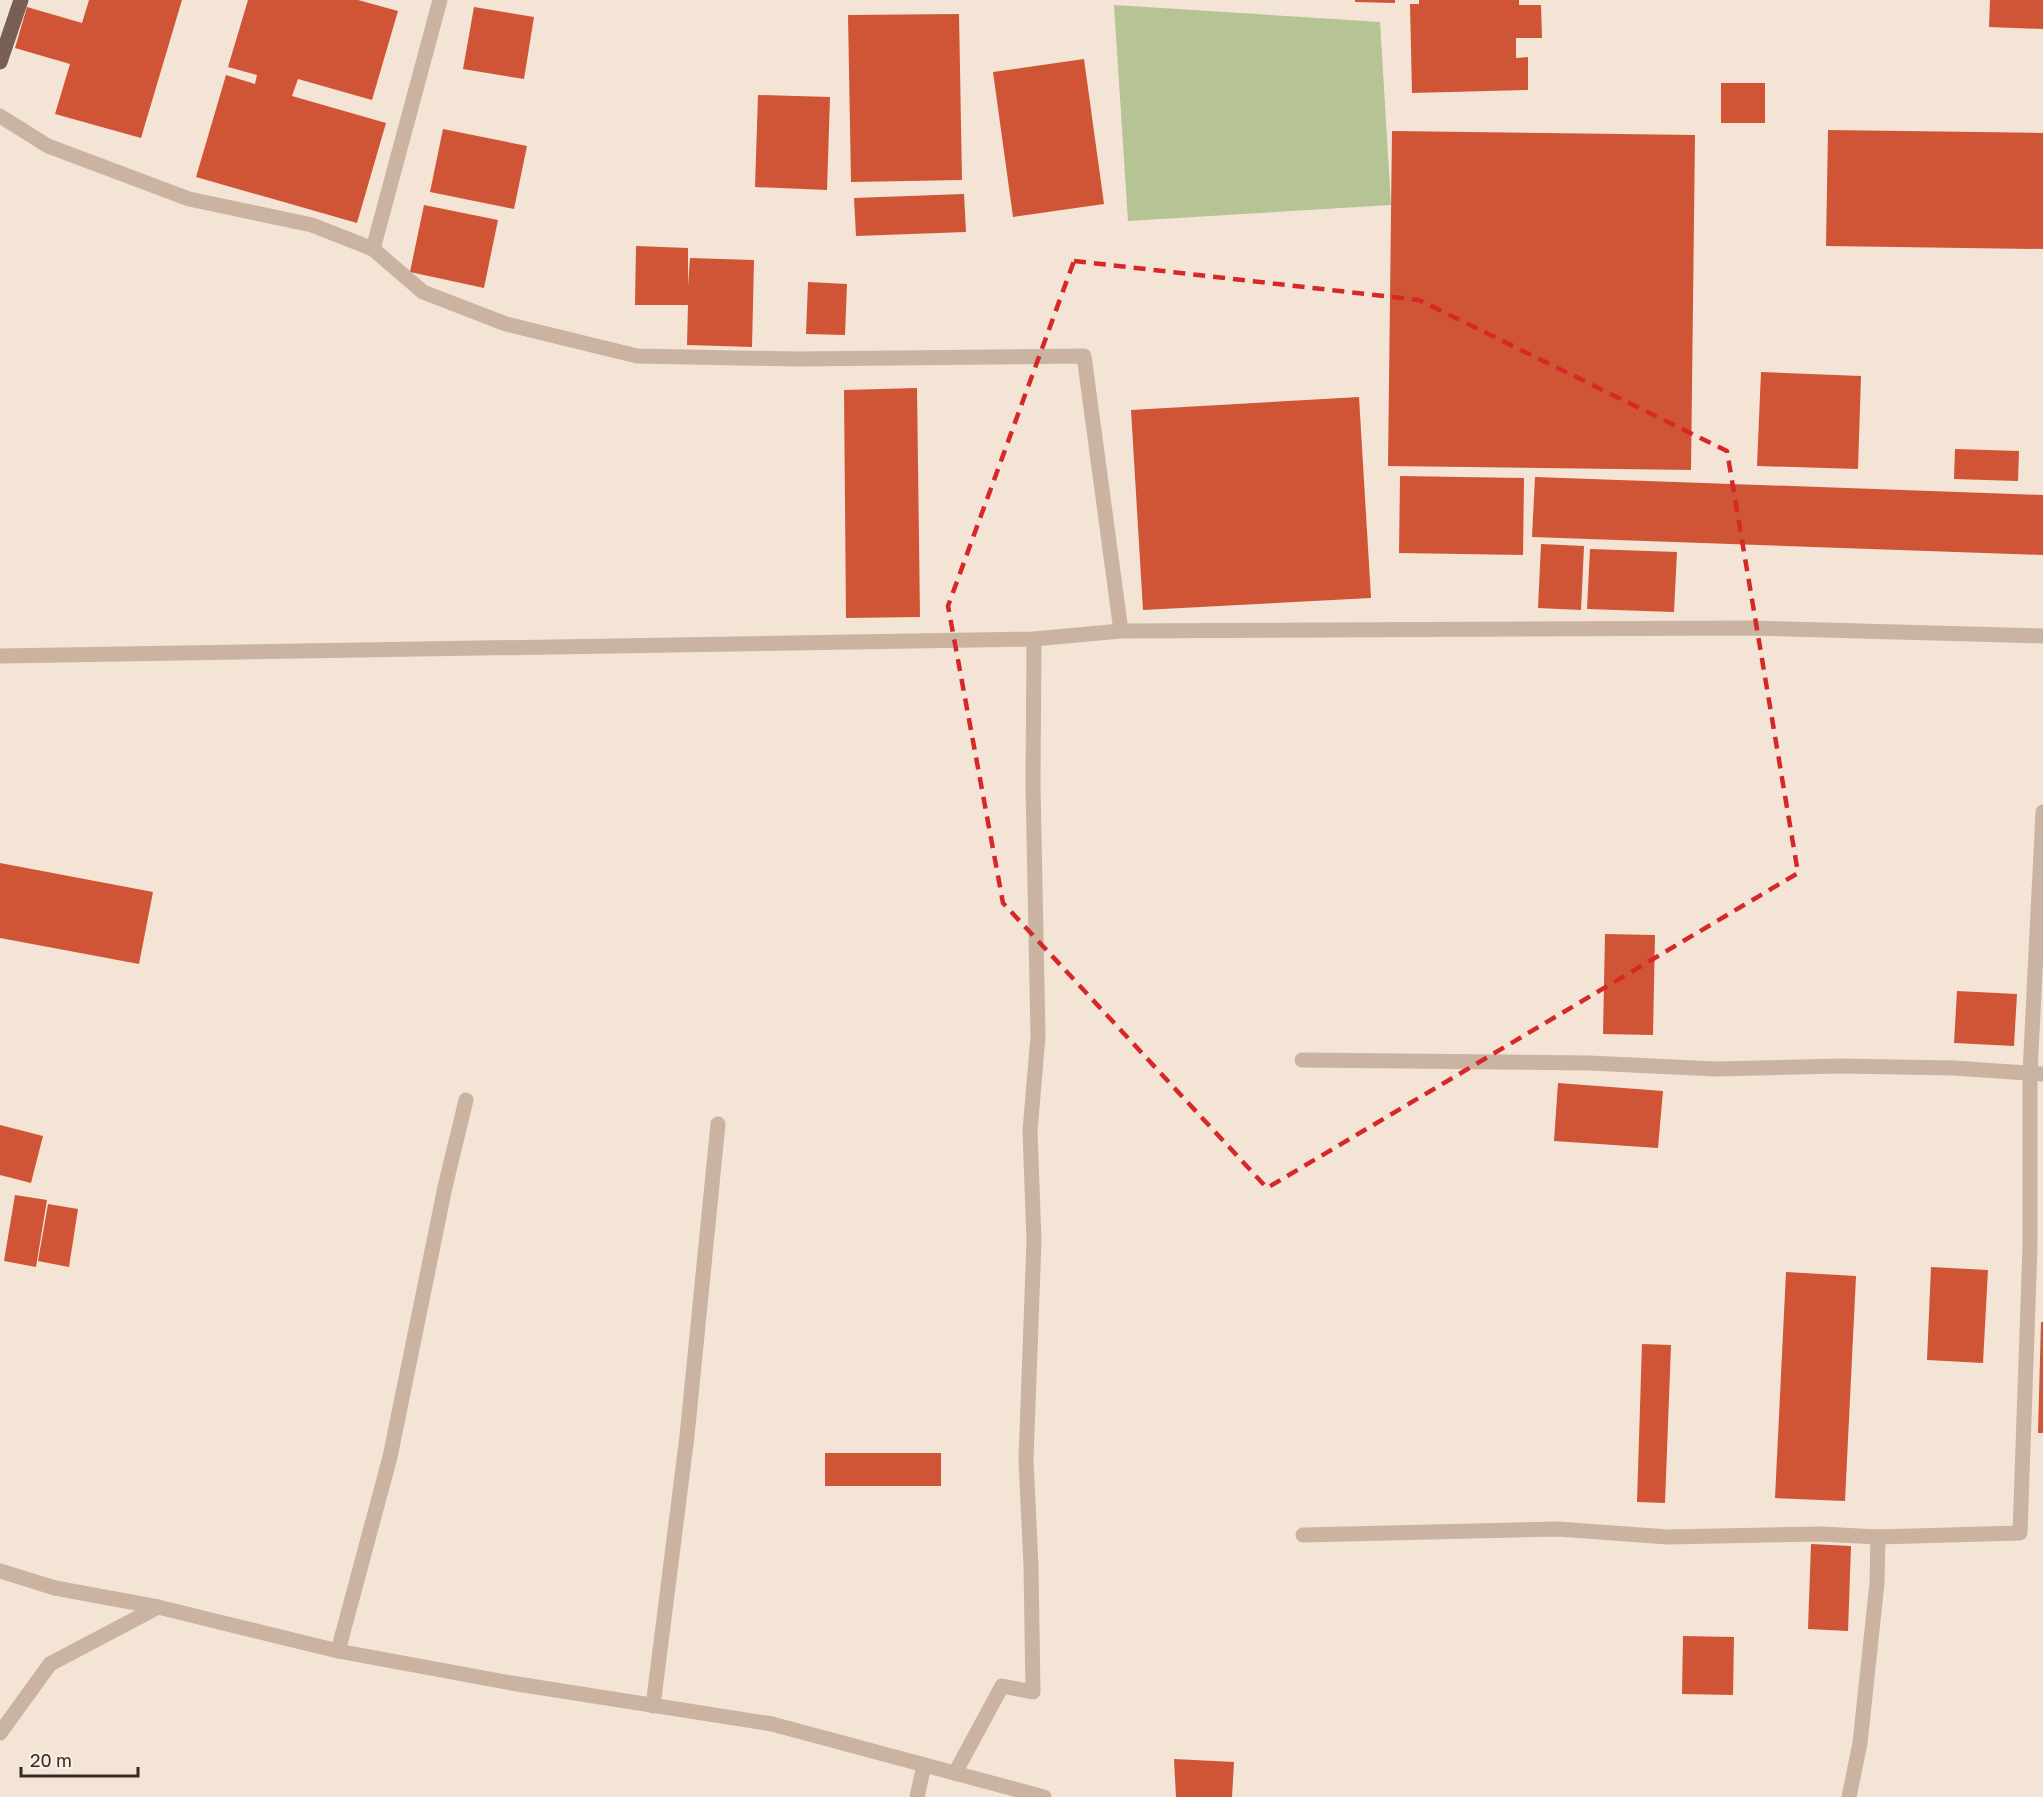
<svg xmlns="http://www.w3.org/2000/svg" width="2043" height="1797" font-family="'Golos Text',sans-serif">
  <rect width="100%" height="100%" fill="#f3e4d6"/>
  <polygon fill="#b5c395" points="1114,5 1380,22 1391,205 1128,221"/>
  <g fill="#d05536">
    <polygon points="89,0 182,0 141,138 55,114 70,64 15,48 27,7 82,23"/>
    <polygon points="248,0 358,0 398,11 372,100 298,79 292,96 386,123 357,223 196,177 226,75 255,84 257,75 228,67"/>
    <polygon points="1355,0 1395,0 1395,3 1355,2"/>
    <polygon points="1419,0 1519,0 1519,5 1541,5 1542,38 1516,38 1516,58 1528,57 1528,90 1412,93 1410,4 1419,4"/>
    <polygon points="1990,0 2043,0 2043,29 1989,27"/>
    <polygon points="474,7 534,17 524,79 463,69"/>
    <polygon points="959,14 962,180 851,182 848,15"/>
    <polygon points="1084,59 1104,204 1013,217 993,72"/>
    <rect x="1721" y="83" width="44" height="40"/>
    <polygon points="758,95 830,97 827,190 755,187"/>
    <polygon points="443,129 527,146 514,209 430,192"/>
    <polygon points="1828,130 2043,133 2043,249 1826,246"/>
    <polygon points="1392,131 1695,135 1691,470 1388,466"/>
    <polygon points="964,194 966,232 856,236 854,198"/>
    <polygon points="424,205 498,220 484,288 410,272"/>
    <polygon points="636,246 688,248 688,286 690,258 754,260 752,347 687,345 688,305 635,305"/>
    <polygon points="808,282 847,284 845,335 806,334"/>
    <polygon points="1761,372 1861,376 1858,469 1757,466"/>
    <polygon points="917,388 920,617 846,618 844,390"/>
    <polygon points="1359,397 1371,598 1143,610 1131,410"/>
    <polygon points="1955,449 2019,451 2018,481 1954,479"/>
    <polygon points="1400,476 1524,478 1523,555 1399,553"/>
    <polygon points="1535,477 2043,495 2043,555 1532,537"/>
    <polygon points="1541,544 1584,546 1581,610 1538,608"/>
    <polygon points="1590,549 1677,552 1674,612 1587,609"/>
    <polygon points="0,863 153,892 139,964 0,938"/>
    <polygon points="1605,934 1655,935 1653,1035 1603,1034"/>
    <polygon points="1957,991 2017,994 2014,1046 1954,1043"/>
    <polygon points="1558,1083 1663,1091 1658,1148 1554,1141"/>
    <polygon points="0,1125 43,1136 31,1183 0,1175"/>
    <polygon points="15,1195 47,1200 36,1267 4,1261"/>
    <polygon points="48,1204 78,1209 69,1267 38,1261"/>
    <polygon points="1931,1267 1988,1270 1983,1363 1927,1360"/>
    <polygon points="1786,1272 1856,1276 1845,1501 1775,1498"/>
    <polygon points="2041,1322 2043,1322 2043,1433 2038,1433"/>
    <polygon points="1642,1344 1671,1345 1665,1503 1637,1502"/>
    <rect x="825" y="1453" width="116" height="33"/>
    <polygon points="1811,1544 1851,1546 1848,1631 1808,1629"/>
    <polygon points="1683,1636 1734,1637 1733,1695 1682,1694"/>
    <polygon points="1174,1759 1234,1762 1232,1797 1176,1797"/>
  </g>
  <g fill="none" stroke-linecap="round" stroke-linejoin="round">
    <g stroke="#cbb3a1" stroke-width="15">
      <polyline points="0,116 48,146 189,199 312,225 373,249 423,292 506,324 637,356 797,359 1084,356 1121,631"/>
      <polyline points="373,249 440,0"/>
      <polyline points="0,656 1034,639 1121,631 1751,628 2043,636"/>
      <polyline points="1302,1060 1589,1063 1716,1069 1841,1066 1954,1068 2043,1074"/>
      <polyline points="1303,1535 1558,1529 1668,1537 1821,1534 1878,1537 2020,1533 2030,1247 2030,1073 2043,812"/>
      <polyline points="0,1571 55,1588 158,1607"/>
      <polyline points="338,1651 390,1457 445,1187 466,1100"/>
      <polyline points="653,1706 687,1436 718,1124"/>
      <polyline points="0,1733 50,1664 158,1607 338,1651 511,1683 772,1724 1044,1797"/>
      <polyline points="955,1773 1002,1686 1033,1692 1031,1566 1026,1460 1034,1241 1030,1131 1038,1036 1033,785 1034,639"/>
      <polyline points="917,1797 924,1765"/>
      <polyline points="1849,1797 1860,1743 1877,1583 1878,1537"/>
    </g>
    <polyline stroke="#785f54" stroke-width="15" points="0,62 21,0"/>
  </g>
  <path fill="none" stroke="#d62828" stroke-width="4.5" stroke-dasharray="12 8" stroke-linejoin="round" d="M1074,261L1419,300L1727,451L1798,873L1267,1188L1003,903L948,606Z"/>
  <path d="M21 1767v9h117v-9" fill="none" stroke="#352925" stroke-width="3"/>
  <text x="30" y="1767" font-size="18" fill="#352925" stroke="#faeee2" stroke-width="4.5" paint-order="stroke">20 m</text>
</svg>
